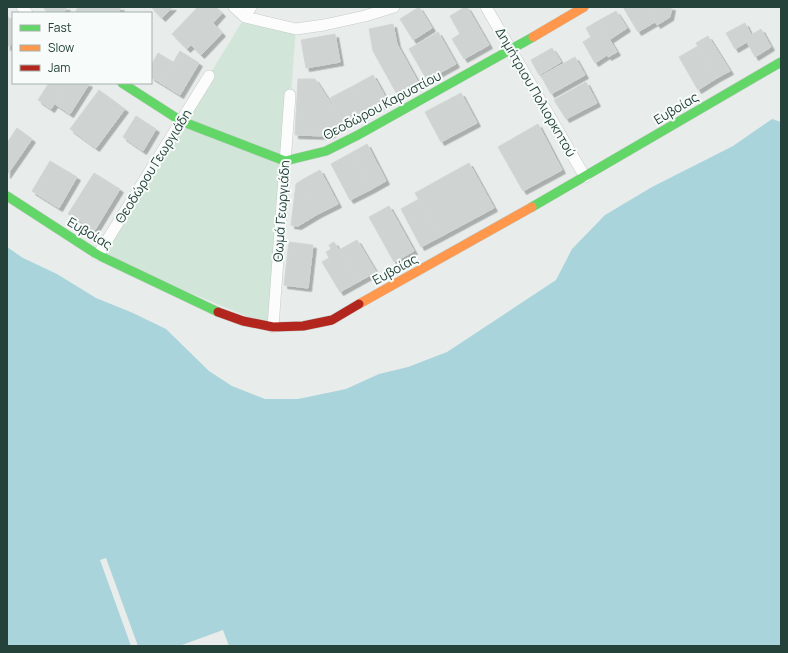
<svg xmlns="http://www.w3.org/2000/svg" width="788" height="653" font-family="Manrope,sans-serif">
<defs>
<filter id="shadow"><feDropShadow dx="3.5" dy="3.5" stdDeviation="0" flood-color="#0004"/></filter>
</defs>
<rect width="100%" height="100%" fill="#e8edeb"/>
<!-- green -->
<path fill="#d1e6d8" d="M 245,17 L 296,29 L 273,327 L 98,255 Z"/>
<!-- water -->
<path fill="#a9d4db" d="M 772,119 L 781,122 L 781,646 L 229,646 L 223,630 L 179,646 L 7,646 L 7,247 L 23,258 L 57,274 L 96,298 L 133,313 L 166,329 L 209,371 L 232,386 L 265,399 L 298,399 L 346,389 L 379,374 L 408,367 L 447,352 L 556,280 L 572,249 L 605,215 L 652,187 L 733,146 Z"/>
<!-- pier -->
<path fill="#e8edeb" d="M 106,558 L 138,646 L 131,646 L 100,560 Z"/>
<!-- building -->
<path fill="#cfd4d2" stroke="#d1d6d4" filter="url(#shadow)" d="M 43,7 L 67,7 L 63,13 L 48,13 Z
M 78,7 L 96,7 L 93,13 L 75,13 Z
M 96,7 L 121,7 L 118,13 L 93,13 Z
M 151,7 L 173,7 L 162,18 Z
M 198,7 L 216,7 L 222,13 L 213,23 L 222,33 L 201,55 L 191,45 L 187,49 L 172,34 Z
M 419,7 L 432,28 L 413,40 L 400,19 Z
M 465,7 L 467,7 L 489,45 L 464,59 L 452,39 L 460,34 L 450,16 Z
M 623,7 L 647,7 L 655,22 L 638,32 Z
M 647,7 L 672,7 L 670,17 L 657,25 Z
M 616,11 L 627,28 L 609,40 L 598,21 Z
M 7,15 L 13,24 L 13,43 L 7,47 Z
M 598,21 L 617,52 L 608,57 L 607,55 L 595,63 L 583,42 L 591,37 L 586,28 Z
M 745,23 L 751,35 L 761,29 L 771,47 L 755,57 L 747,42 L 735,49 L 726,33 Z
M 393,24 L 397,44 L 419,84 L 398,96 L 373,51 L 369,29 Z
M 438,32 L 456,64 L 427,80 L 409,49 Z
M 335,34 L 340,62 L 306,68 L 301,40 Z
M 708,36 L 730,71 L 717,78 L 696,43 Z
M 698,46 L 717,78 L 698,90 L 679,57 Z
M 552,48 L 561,62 L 539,75 L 531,60 Z
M 180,51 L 199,63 L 180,95 L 161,83 Z
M 158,53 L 173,62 L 161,83 L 151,77 L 151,66 Z
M 575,57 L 585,75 L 551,94 L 541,76 Z
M 373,75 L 388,102 L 367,113 L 353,86 Z
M 298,79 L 315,79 L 345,125 L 328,136 L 295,135 Z
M 586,82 L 597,103 L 566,119 L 554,100 Z
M 49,83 L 69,83 L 51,109 L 38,100 Z
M 69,83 L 88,83 L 89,84 L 70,114 L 55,104 Z
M 353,86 L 367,113 L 345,125 L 330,98 Z
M 99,90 L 125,109 L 96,148 L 70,129 Z
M 461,93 L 477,123 L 441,142 L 425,112 Z
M 136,116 L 156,129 L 143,151 L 123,137 Z
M 538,124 L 562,170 L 523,191 L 498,147 Z
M 17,128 L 32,139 L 7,175 L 7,143 Z
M 367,144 L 386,181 L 370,190 L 351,153 Z
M 351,153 L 370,190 L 350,200 L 331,164 Z
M 50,161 L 77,177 L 59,208 L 32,191 Z
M 469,163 L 494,208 L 440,237 L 415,193 Z
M 320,170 L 338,204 L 318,214 L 300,181 Z
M 94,173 L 120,189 L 95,230 L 68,214 Z
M 300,181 L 318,214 L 298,226 L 291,225 L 296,184 Z
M 419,199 L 440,237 L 421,247 L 401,209 Z
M 389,206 L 414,251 L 394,262 L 369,217 Z
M 357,240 L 376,272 L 358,282 L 339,250 Z
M 289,242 L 313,245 L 308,288 L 284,285 Z
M 334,242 L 358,282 L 340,292 L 322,262 L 329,258 L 326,252 L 331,249 L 329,245 Z"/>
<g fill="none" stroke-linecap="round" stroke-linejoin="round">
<!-- street casing -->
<g stroke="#c5cac8" stroke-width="12">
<path id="street" d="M 22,7 L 27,13
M 234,7 L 245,17
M 486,7 L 585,177
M 245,17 L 296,29 L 324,25 L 365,16 L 394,7
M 245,17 L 251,7
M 98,255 L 209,76
M 273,327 L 290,95"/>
</g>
<!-- fast casing -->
<g stroke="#c3cbc8" stroke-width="10">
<path id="fast" d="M 122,83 L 181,121 L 285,161 L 326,151 L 358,135 L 533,37
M 7,196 L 98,255 L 218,312
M 532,207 L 781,62"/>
</g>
<!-- slow casing -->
<g stroke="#c3cbc8" stroke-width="10">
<path id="slow" d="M 533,37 L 584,7
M 359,304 L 532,207"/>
</g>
<!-- jam casing -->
<g stroke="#c3cbc8" stroke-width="10">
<path id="jam" d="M 218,312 L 243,321 L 273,327 L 303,326 L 332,320 L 359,304"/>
</g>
<!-- street -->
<use href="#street" stroke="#fcfcfc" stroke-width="11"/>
<!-- fast -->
<use href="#fast" stroke="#63d668" stroke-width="9"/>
<!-- slow -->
<use href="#slow" stroke="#ff974d" stroke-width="9"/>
<!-- jam -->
<use href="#jam" stroke="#b3261e" stroke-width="9"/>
</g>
<g text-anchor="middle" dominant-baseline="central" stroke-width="4" stroke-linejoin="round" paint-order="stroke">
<!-- street labels -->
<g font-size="13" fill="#24423a" stroke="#f7fbf9">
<text transform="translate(536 92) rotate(60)">Δημήτριου Πολιορκητού</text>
<text transform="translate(382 105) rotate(-28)">Θεοδώρου Καρυστίου</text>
<text transform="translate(676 108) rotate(-31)">Ευβοίας</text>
<text transform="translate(153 166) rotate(-58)">Θεοδώρου Γεωργιάδη</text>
<text transform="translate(281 211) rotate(-86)">Θωμά Γεωργιάδη</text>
<text transform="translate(90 233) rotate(31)">Ευβοίας</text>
<text transform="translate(395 269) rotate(-29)">Ευβοίας</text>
</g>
</g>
<!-- border -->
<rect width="788" height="653" fill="none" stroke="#24423a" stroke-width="16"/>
<!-- legend -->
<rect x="12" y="12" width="140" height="72" fill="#f7fbf9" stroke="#a3b1ad"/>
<rect x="20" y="25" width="20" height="6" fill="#63d668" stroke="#a3b1ad"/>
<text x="48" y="32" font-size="12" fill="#24423a">Fast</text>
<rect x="20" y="45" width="20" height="6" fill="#ff974d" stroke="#a3b1ad"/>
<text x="48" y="52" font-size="12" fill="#24423a">Slow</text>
<rect x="20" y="65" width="20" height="6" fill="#b3261e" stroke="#a3b1ad"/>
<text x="48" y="72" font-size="12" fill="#24423a">Jam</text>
</svg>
